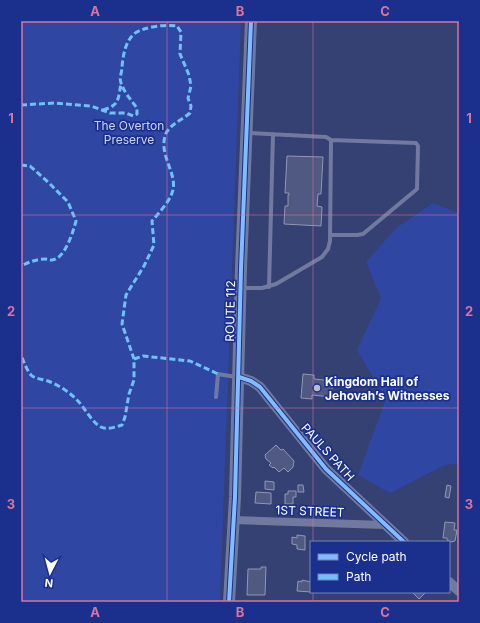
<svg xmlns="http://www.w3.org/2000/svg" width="480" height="623" font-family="Inter,sans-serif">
<rect width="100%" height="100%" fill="#354073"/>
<!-- green -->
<path fill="#2f46a3" d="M 21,21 L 241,21 L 220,602 L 21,602 Z
M 433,203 L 459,213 L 459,463 L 445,465 L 390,493 L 358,475 L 386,399 L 357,350 L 381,298 L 366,262 L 396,228 Z"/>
<!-- building -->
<path fill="#4f5981" stroke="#9197b5" d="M 287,156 L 323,157 L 321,194 L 318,194 L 317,206 L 322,207 L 321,226 L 284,224 L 285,206 L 288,206 L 288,195 L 289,195 L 289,193 L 285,193 Z
M 303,374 L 314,375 L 314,379 L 333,381 L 331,397 L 312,395 L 312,399 L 301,398 Z
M 276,445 L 281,450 L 283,449 L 294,461 L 293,467 L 288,472 L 284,468 L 279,472 L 274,467 L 273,468 L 269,465 L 271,463 L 266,459 L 265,455 Z
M 265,481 L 274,482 L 274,490 L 265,489 Z
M 298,485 L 303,485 L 304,492 L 298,492 Z
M 447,485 L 451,486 L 449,498 L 445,497 Z
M 288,491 L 296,491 L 296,497 L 293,497 L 293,504 L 285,504 L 285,494 L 288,494 Z
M 256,492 L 271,493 L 271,504 L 255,503 Z
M 445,522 L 455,523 L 454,530 L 457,530 L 455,541 L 451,542 L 447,540 L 447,538 L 443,538 Z
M 297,535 L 305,536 L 305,550 L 297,549 L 297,545 L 292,544 L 292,537 L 297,538 Z
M 261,567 L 266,567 L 265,595 L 247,595 L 248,569 L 261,569 Z
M 302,580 L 311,582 L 311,592 L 297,591 L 298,581 L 302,582 Z
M 412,592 L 426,592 L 419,599 Z"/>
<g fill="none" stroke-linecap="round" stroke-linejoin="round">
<!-- service -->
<path stroke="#717a9e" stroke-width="4" d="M 330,235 L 357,235 L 363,234 L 417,189 L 418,146 L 416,143 L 331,140
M 269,287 L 273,134
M 242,288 L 262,288 L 276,284 L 322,257 L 328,249 L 330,241 L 331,140 L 326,137 L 249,133
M 216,397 L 218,374 L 236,377"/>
<!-- minor -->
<path stroke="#717a9e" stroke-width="8" d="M 234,520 L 385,525"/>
<!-- tertiary -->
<path stroke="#717a9e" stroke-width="10" d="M 239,377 L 251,381 L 260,387 L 326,469 L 404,542
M 449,582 L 459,591"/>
<!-- primary -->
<path stroke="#70799e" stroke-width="12" d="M 229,602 L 235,497 L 241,268 L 251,21"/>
<!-- quiet -->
<path stroke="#70c2fc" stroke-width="3" stroke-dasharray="6 3" stroke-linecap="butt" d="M 21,105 L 55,103 L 91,106 L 110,113 L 126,113 L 133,116 L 137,114 L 137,108 C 131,100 124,92 121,83 C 119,78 122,72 122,67 C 123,56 125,44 132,36 C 139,27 166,24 177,26 L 181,32 L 180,54 L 189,75 L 191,86 L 188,98 L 191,106 L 190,113 C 182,120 168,125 165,136 C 159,157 179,175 172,193 C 169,202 158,214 152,221 L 154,245 L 144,266 L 126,295 L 122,324 L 134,359 L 134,380 L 129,394 L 125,417 L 122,425 C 116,427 107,430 101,427 C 92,423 84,406 76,399 C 68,391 58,385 48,381 C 42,379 35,379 31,375 C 26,369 24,362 21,355
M 103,110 C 120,105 118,99 121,83
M 21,165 L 30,166 L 49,183 L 68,202 L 76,221 C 73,232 65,259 52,260 C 50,260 48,259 45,259 C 37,259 29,262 21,266
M 134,359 L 143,356 L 190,361 L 218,374"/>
<!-- cycleway casing -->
<g stroke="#1b308d" stroke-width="6">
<path id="cycleway" d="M 239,377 L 251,381 L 260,387 L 326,469 L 404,542
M 229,602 L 235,497 L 241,268 L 251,21"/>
</g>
<!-- cycleway -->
<use href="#cycleway" stroke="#80bcff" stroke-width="4"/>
</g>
<!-- grid -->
<path fill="none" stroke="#da749d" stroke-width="1" stroke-opacity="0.55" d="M 167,21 L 167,602M 313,21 L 313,542M 21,215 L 459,215M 21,408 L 459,408M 313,592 L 313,602"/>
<!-- markers -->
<circle fill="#b8bcce" stroke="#1b308d" stroke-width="1.5" cx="317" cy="388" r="4"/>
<g text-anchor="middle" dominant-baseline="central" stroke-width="3.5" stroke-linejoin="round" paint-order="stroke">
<!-- park labels -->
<g font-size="12" fill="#cdd6fa" stroke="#1b308d">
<text x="129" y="125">The Overton<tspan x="129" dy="14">Preserve</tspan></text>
</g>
<!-- street labels -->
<g font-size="12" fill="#fff" stroke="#1b308d">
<text transform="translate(230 311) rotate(-89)">ROUTE 112</text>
<text transform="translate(328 452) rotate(48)">PAULS PATH</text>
<text transform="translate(310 511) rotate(2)">1ST STREET</text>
</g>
<!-- poi labels -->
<g font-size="12" font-weight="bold" fill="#fff" stroke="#1b308d" text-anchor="start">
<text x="325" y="381">Kingdom Hall of<tspan x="325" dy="14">Jehovah’s Witnesses</tspan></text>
</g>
</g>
<!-- border -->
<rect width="480" height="623" fill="none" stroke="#1b308d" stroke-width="44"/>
<!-- legend -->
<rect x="310" y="541" width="140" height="52" fill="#1b308d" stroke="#7683bb"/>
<rect x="318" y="554" width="20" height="6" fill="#80bcff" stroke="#7683bb"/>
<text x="346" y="561" font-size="12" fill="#ffffff">Cycle path</text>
<rect x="318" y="574" width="20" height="6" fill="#70c2fc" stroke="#7683bb"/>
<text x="346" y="581" font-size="12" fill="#ffffff">Path</text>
<!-- north arrow -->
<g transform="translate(50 573) rotate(186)" stroke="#1b308d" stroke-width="3" paint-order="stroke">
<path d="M0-3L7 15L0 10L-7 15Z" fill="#ffffff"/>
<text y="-6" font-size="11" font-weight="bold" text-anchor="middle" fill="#ffffff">N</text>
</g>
<rect x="22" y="22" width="436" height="579" fill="none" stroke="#da749d" stroke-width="1.5"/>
<g font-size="13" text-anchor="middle" font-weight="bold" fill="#da749d">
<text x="95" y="16">A</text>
<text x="240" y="16">B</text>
<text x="385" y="16">C</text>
<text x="11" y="123">1</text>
<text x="469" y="123">1</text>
<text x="11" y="316">2</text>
<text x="469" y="316">2</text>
<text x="11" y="509">3</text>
<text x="469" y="509">3</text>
<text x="95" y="617">A</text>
<text x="240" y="617">B</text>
<text x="385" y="617">C</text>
</g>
</svg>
